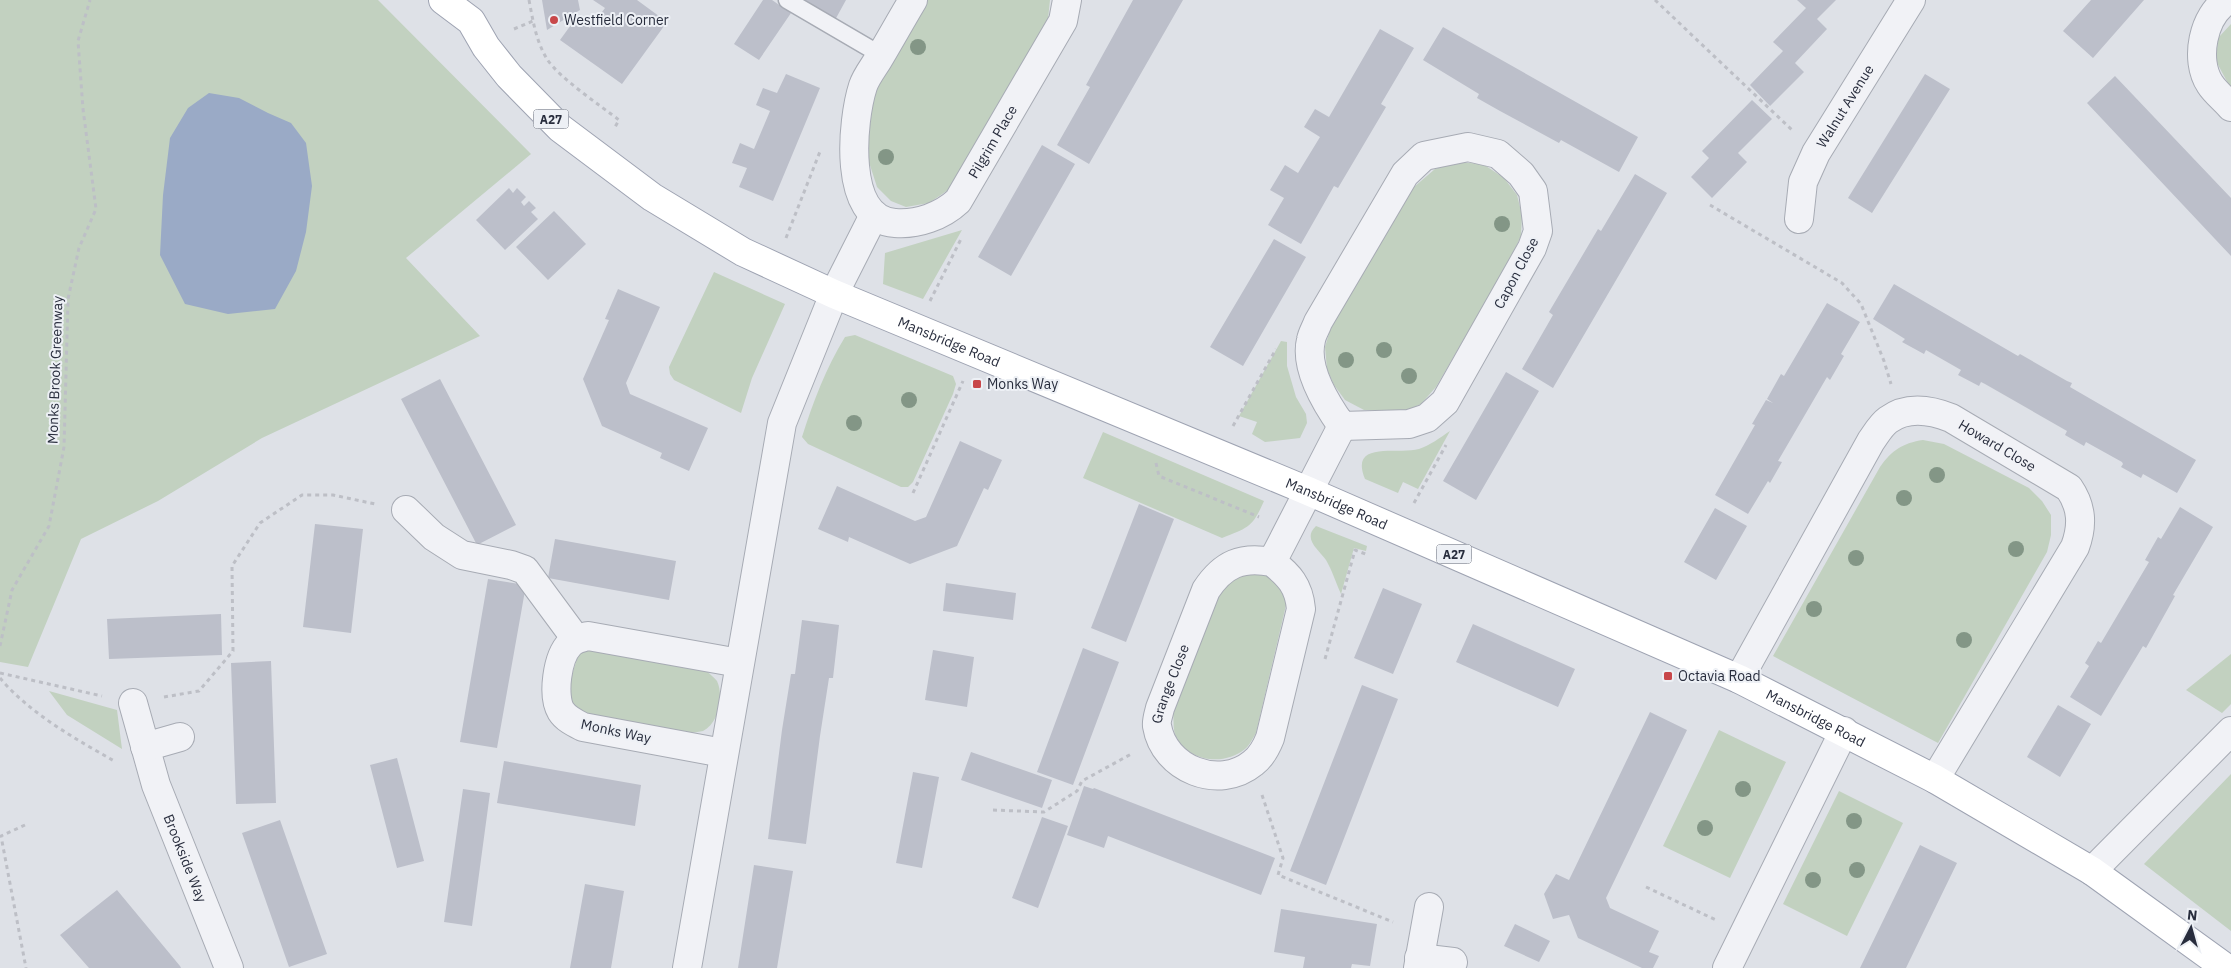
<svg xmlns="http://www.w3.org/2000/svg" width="2231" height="968" font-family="'IBM Plex Sans',sans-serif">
<rect width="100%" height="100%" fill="#dee1e7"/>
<!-- green -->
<path fill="#c2d1c0" d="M 0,0 L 378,0 L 531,154 L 406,258 L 480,336 L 262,438 L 158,501 L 81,539 L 28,667 L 0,662 Z
M 927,0 L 1050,0 L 1048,19 L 948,190 L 929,203 L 906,207 L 891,201 L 877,187 L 868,159 L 869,132 L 874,96 L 887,68 Z
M 2231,24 L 2231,89 L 2216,61 L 2218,38 Z
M 1456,162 L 1483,164 L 1504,178 L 1517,195 L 1522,215 L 1521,236 L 1508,263 L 1436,387 L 1421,404 L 1405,411 L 1364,410 L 1345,400 L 1334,385 L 1327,369 L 1325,347 L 1331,327 L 1414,187 L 1435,169 Z
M 962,230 L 923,299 L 883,284 L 885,253 Z
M 714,272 L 785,304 L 752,378 L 741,413 L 674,380 L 670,374 L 669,367 Z
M 855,335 L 953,376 L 956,384 L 953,394 L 913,482 L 908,487 L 901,487 L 808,444 L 802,437 C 813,402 826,368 845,337 Z
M 1281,341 L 1287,342 L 1287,366 L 1296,397 L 1306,414 L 1307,423 L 1300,438 L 1265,442 L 1252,434 L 1257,422 L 1239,416 Z
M 1450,431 L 1418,489 L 1403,482 L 1398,493 L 1365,479 C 1349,440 1397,455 1419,449 C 1429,446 1441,437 1450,431 Z
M 1103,432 L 1264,501 C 1252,528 1249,527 1222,538 L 1083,478 Z
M 1923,440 L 1944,444 L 2029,488 L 2042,501 L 2051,515 L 2051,535 L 2047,552 L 1938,743 L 1773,656 L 1880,467 C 1892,450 1903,443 1923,440 Z
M 1316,526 L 1367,546 L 1366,551 L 1354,548 L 1341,594 C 1336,583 1332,570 1326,560 C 1319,550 1302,539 1316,526 Z
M 1250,573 C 1273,576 1279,578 1287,601 L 1256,733 C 1253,738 1249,746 1245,749 C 1223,767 1186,761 1175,734 C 1173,728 1174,720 1173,714 L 1220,593 L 1232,580 Z
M 595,649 L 706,670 C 709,674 714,677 717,681 C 724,696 719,723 703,731 C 700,732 695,732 691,733 L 580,713 C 575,709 570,704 570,697 C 569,684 575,659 582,650 Z
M 2231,654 L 2231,704 L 2222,713 L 2186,690 Z
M 49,691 L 117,710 L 122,749 L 67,715 Z
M 1719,730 L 1786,762 L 1730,878 L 1663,846 Z
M 2231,774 L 2231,931 L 2144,864 Z
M 1839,791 L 1903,823 L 1847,936 L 1783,904 Z"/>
<!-- water -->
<path fill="#9aaac6" d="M 209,93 L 239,98 L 268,113 L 291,123 L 306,143 L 312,186 L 306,232 L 296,271 L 275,309 L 228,314 L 185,304 L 160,255 L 163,195 L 170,138 L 188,108 Z"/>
<!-- building -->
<path fill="#bcbfca" d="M 542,0 L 578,0 L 580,10 L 547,30 Z
M 593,0 L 637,0 L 667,22 L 622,84 L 560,40 L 576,18 L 590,28 L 605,8 Z
M 763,0 L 772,0 L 791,13 L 759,60 L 734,44 Z
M 799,0 L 846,0 L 835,20 Z
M 1133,0 L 1183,0 L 1089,164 L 1057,145 L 1090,87 L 1086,85 Z
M 1797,0 L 1836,0 L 1817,19 L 1827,29 L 1795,63 L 1804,72 L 1770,106 L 1750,85 L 1783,51 L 1773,42 L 1806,8 Z
M 2091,0 L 2144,0 L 2093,58 L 2063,31 Z
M 1443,27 L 1638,137 L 1619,172 L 1561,140 L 1559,143 L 1500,111 L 1477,98 L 1479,94 L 1423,60 Z
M 1380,29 L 1414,48 L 1381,104 L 1386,107 L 1338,188 L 1334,186 L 1301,244 L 1268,225 L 1284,198 L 1270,190 L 1285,165 L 1298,173 L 1320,137 L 1304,127 L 1315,109 L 1329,117 Z
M 786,74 L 820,88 L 773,201 L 739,187 L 747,168 L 732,163 L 740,143 L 754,149 L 770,111 L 756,105 L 763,88 L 777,93 Z
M 1925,74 L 1950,89 L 1872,213 L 1848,198 Z
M 2115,76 L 2231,198 L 2231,256 L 2087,103 Z
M 1752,100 L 1772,119 L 1738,153 L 1747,162 L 1712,198 L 1691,177 L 1709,158 L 1702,151 Z
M 1042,145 L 1075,164 L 1011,276 L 978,257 Z
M 1635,174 L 1667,193 L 1553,388 L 1522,369 L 1553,315 L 1549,312 L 1598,229 L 1601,231 Z
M 509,188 L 513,193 L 517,188 L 526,197 L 521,202 L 524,206 L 529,201 L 536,208 L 531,212 L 538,219 L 505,250 L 476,220 Z
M 554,211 L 586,244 L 548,280 L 516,247 Z
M 1274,239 L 1306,257 L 1243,366 L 1210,347 Z
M 1894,284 L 2018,356 L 2020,354 L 2067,381 L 2072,383 L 2070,387 L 2196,460 L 2177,493 L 2143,474 L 2141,478 L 2121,467 L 2123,464 L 2122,462 L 2086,442 L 2084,446 L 2065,435 L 2067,431 L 1985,384 L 1981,382 L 1979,386 L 1958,375 L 1961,370 L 1926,350 L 1924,354 L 1902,342 L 1905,339 L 1873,319 Z
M 618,289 L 660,307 L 626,383 L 630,394 L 708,428 L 689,471 L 660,458 L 662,453 L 602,426 L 583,379 L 609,320 L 605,319 Z
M 1827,303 L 1860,322 L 1844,349 L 1841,354 L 1844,356 L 1830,380 L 1827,377 L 1778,461 L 1782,462 L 1770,483 L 1768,481 L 1748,514 L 1715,495 L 1755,425 L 1752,424 L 1766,400 L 1773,403 L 1767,399 L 1781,374 L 1784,376 Z
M 1506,372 L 1539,391 L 1476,500 L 1443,481 Z
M 440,379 L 516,525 L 477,545 L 401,399 Z
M 960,441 L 1002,460 L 988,490 L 984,488 L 957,546 L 910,564 L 849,537 L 848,542 L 818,529 L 837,486 L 915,521 L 926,517 Z
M 1139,504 L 1174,519 L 1126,642 L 1091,628 Z
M 2180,507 L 2213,527 L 2173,595 L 2175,596 L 2146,648 L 2143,646 L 2101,716 L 2070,697 L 2089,666 L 2085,663 L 2098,641 L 2101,643 L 2149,562 L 2145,560 L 2158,537 L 2161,539 Z
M 1715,508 L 1747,526 L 1716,580 L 1684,562 Z
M 315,524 L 363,529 L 351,633 L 303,627 Z
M 555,539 L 676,561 L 669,600 L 548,578 Z
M 488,579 L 526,585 L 497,748 L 460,742 Z
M 946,583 L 1016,593 L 1013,620 L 943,611 Z
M 1383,588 L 1422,604 L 1393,674 L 1354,658 Z
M 221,614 L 222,655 L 109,659 L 107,619 Z
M 802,620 L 839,625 L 833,678 L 829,678 L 820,736 L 806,844 L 768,839 L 782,730 L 791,674 L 795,674 Z
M 1473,624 L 1575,669 L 1558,707 L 1456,662 Z
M 1083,648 L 1119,662 L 1073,785 L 1037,772 Z
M 933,650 L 974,657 L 967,707 L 925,700 Z
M 271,661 L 276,803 L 236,804 L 231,663 Z
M 1362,685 L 1398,699 L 1326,885 L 1290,871 Z
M 2058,705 L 2091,724 L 2060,777 L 2027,757 Z
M 1650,712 L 1687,730 L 1606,898 L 1610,908 L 1659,931 L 1649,952 L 1659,956 L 1653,968 L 1642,968 L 1578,938 L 1569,915 L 1553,919 L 1544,894 L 1556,874 L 1569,880 Z
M 971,752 L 1052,780 L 1042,808 L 961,780 Z
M 397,758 L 424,861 L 397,868 L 370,765 Z
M 504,761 L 641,785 L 635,826 L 497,803 Z
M 913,772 L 939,777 L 922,868 L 896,863 Z
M 1084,786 L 1093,789 L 1094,788 L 1275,858 L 1261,895 L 1108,836 L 1104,848 L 1067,835 Z
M 463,789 L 490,793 L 472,926 L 444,922 Z
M 1042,817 L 1068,826 L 1038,908 L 1012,898 Z
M 280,820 L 327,954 L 289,967 L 242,833 Z
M 1920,845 L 1957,863 L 1906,968 L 1860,968 Z
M 754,865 L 793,871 L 777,968 L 738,968 Z
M 585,884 L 624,891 L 611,968 L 570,968 Z
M 117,890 L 180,966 L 181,968 L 89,968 L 60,935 Z
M 1281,909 L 1377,924 L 1370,966 L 1352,964 L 1351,968 L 1303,968 L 1305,957 L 1274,952 Z
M 1515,924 L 1550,941 L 1539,962 L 1504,946 Z"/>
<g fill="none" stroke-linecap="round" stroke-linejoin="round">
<!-- lane casing -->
<g stroke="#a7abb4" stroke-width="19">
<path id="lane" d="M 787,0 L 881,55"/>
</g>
<!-- street casing -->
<g stroke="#a7abb4" stroke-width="30">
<g id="street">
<path id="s1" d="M 913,0 C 901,20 890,40 878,60 C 873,68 866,77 863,86 C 852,120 842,220 895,223 C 917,225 942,216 958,201 L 1063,21 L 1067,0"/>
<path d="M 2228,0 C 2203,15 2194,60 2210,84 C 2215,92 2224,99 2231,107"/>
<path d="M 1468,147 L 1498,154 L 1521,174 L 1533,191 L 1538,231 L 1532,248 L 1445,402 L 1427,418 L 1409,424 L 1342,426 C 1327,405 1304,368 1311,340 C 1312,334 1316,328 1318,322 L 1405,174 L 1424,156 Z"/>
<path id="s2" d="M 1799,219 L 1803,182 L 1816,153 L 1911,0"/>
<path d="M 406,510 L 434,537 L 462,555 L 511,565 L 525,570 L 576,639"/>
<path id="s3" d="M 1272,562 C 1289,575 1299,586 1301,609 L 1270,738 C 1266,748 1261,757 1253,763 C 1219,791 1164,769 1157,726 C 1156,721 1159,713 1160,708 L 1206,590 C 1223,564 1242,556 1272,562 L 1342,426"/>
<path id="s4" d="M 1739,679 L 1871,441 C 1876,434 1881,425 1888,420 C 1907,406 1931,410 1951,418 L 2069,488 C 2082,507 2083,525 2075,547 L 1935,779"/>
<path id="s5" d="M 133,703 L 156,785 L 229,968"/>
<path d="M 145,747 L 180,737"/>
<path d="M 723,753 L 583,727 C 575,723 566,719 561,711 C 552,696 557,657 570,644 C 575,639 581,638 588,636 L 739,663"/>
<path d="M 2092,871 L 2231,731"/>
<path d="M 1419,958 L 1453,962"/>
<path d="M 687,968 L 782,423 L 834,294 L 874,215"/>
<path d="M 1418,968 L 1429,907"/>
<path d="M 1727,968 L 1844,731"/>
</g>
</g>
<!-- primary casing -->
<g stroke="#9ea3b2" stroke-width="30">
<g id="primary">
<path id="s6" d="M 443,0 L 471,21 L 486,47 L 509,76 L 560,128 L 652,197 L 743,252 L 834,294 L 1308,491 L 1739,679 L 1935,779 L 2092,871 L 2226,968"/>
</g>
</g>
<!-- path -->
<path stroke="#bdbfc6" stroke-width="3" stroke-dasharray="4 4" stroke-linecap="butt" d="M 529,0 C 533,21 536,41 547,59 C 558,77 601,106 619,120 L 614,129
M 1655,0 L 1792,130
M 514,29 L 533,21
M 1710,205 L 1842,283 L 1861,304 L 1884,361 L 1891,384
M 786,238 L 821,149
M 930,301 L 961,239
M 1233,426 L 1276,349
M 1156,463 L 1159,476 L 1259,517
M 913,493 L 963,381
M 1414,503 L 1446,445
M 0,646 L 12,590 L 49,526 L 64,447 L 68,299 L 79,248 L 96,209 L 83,109 L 78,41 L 90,0
M 1325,659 L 1355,550 L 1368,555
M 0,673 L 102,696
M 0,678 C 29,713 77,740 116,762
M 164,697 L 199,691 L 233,651 L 232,566 L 260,523 L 302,495 L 333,495 L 375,504
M 1262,795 L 1283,858 L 1278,875 L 1393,922
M 993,810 L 1044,812 L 1077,791 L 1082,781 L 1133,753
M 25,825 L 1,836 L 26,968
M 1646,887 L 1716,920"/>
<!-- lane -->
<use href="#lane" stroke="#f1f2f6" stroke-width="16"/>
<!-- street -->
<use href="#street" stroke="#f1f2f6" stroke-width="28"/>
<!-- primary -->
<use href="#primary" stroke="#fff" stroke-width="28"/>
</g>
<!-- trees -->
<g fill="#839686">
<circle cx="918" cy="47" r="8"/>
<circle cx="886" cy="157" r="8"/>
<circle cx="1502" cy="224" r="8"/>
<circle cx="1384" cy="350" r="8"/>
<circle cx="1346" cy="360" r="8"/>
<circle cx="1409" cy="376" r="8"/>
<circle cx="909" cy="400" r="8"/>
<circle cx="854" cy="423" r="8"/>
<circle cx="1937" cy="475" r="8"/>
<circle cx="1904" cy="498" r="8"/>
<circle cx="2016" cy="549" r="8"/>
<circle cx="1856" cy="558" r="8"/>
<circle cx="1814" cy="609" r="8"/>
<circle cx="1964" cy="640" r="8"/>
<circle cx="1743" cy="789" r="8"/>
<circle cx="1854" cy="821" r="8"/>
<circle cx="1705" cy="828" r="8"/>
<circle cx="1857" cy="870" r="8"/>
<circle cx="1813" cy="880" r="8"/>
</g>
<!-- markers -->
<g fill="#c8474a" stroke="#edf0f5" stroke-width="2">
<circle cx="554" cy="20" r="5"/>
<rect x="972" y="379" width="10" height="10" rx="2.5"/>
<rect x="1663" y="671" width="10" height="10" rx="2.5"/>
</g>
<g text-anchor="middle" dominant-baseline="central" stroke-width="4" stroke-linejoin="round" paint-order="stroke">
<!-- shield labels -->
<g fill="#edf0f5" stroke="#636874" stroke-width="1">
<rect x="533.5" y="109.5" width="35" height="19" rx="4"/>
<rect x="1436.5" y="544.5" width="35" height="19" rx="4"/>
</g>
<g font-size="12" font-weight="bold" fill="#282d3d">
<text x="551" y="119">A27</text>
<text x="1454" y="554">A27</text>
</g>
<!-- poi labels -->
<g font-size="14" fill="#282d3d" stroke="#edf0f5" text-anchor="start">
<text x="564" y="20">Westfield Corner</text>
<text x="987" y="384">Monks Way</text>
<text x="1678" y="676">Octavia Road</text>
</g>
<!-- street labels -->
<g font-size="14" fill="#282d3d" stroke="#edf0f5">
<text stroke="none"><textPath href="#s2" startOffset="124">Walnut Avenue</textPath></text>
<text stroke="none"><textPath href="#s1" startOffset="394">Pilgrim Place</textPath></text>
<text transform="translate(1516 273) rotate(-62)">Capon Close</text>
<text stroke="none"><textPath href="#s6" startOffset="621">Mansbridge Road</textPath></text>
<text transform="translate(55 370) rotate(-88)">Monks Brook Greenway</text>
<text stroke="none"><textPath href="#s4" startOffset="419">Howard Close</textPath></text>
<text stroke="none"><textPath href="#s6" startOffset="1041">Mansbridge Road</textPath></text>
<text stroke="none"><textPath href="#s3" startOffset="388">Grange Close</textPath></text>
<text stroke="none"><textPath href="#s6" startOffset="1566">Mansbridge Road</textPath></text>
<text transform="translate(616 731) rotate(12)">Monks Way</text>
<text stroke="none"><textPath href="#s5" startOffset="164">Brookside Way</textPath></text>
</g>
</g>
<!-- north arrow -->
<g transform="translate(2191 928) rotate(6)" stroke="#edf0f5" stroke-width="4" paint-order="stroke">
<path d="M0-4L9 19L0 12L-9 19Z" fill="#282d3d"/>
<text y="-8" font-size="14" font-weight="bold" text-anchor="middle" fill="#282d3d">N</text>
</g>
</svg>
